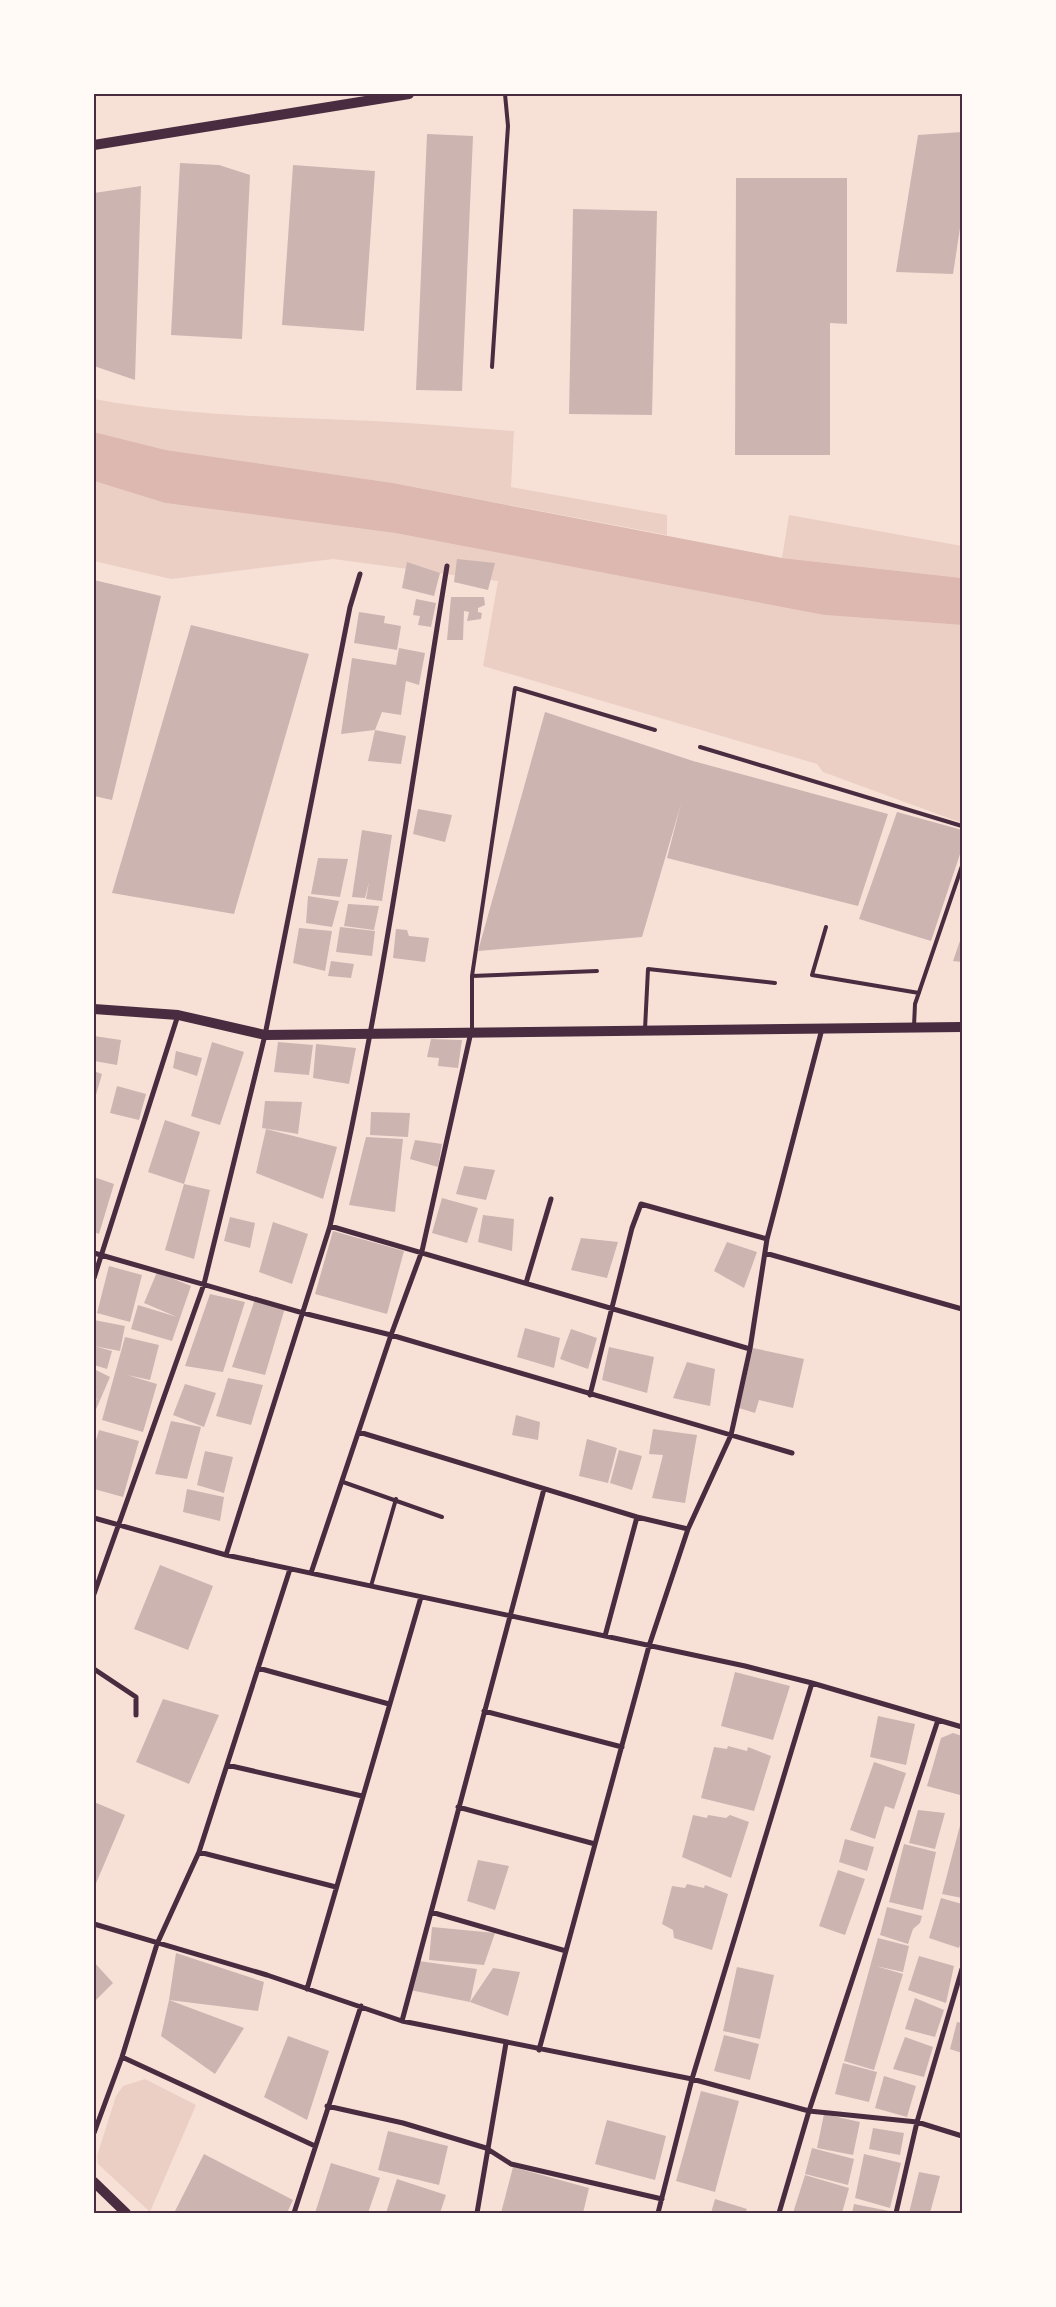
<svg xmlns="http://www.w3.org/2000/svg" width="1056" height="2307" font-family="'Asap Condensed',sans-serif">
<rect width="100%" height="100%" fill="#f7e1d7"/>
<!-- green -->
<path fill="#ebcfc5" d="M 94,399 C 186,416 280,417 374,421 C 421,423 468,428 514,431 L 511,487 L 667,515 L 667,535 L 393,483 L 166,450 L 94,432 Z
M 94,481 L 165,503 L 395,533 L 824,615 L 962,625 L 962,823 L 823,772 L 817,764 L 483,666 L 498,581 L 333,559 L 171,579 L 94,561 Z
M 789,515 L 962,546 L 962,578 L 782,558 Z
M 145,2079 L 196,2105 L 150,2212 L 98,2164 L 97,2156 L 116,2096 L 123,2086 Z"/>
<!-- water -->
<path fill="#dcb8b0" d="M 94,432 L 166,450 L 393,483 L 782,558 L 962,578 L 962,625 L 824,615 L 395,533 L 165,503 L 94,481 Z"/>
<!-- building -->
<path fill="#ccb4b1" d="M 962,132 L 962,215 L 953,274 L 896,272 L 918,135 Z
M 427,134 L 473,136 L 462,391 L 416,390 Z
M 180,163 L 219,165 L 250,175 L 242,339 L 171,335 Z
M 293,165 L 375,171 L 364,331 L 282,325 Z
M 736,178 L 847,178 L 847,324 L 830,323 L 830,455 L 735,455 Z
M 141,186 L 135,380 L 94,366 L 94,193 Z
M 573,209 L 657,211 L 652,415 L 569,414 Z
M 457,559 L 495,563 L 488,590 L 454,582 Z
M 407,562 L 440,573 L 434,596 L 402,588 Z
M 94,580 L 161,596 L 112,800 L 94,796 Z
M 451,597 L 484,597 L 485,605 L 478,608 L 478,612 L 482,613 L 481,619 L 467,621 L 469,612 L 464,611 L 463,640 L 447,640 Z
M 416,599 L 436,603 L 431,627 L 418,625 L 420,616 L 413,615 Z
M 359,612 L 385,616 L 384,623 L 401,626 L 397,650 L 354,643 Z
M 191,625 L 309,654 L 234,914 L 112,893 Z
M 399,648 L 425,653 L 419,685 L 406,681 L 401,715 L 382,712 L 375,730 L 341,734 L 352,658 L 396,665 Z
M 545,712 L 693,761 L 888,814 L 858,906 L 667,858 L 681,804 L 642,937 L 478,951 Z
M 375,730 L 406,736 L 401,764 L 368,761 Z
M 418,809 L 452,815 L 445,842 L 413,834 Z
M 897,812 L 962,830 L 962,848 L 931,941 L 859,919 Z
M 362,830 L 392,835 L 382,901 L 366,899 L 369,882 L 365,898 L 352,897 Z
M 318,858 L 348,859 L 340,897 L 311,894 Z
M 308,896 L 339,901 L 332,927 L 306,923 Z
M 348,904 L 379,906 L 374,930 L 344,926 Z
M 340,927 L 375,931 L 372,956 L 336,952 Z
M 299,928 L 332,931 L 325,971 L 293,963 Z
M 396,929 L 407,930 L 409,936 L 429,938 L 425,962 L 393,958 Z
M 962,935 L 962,962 L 953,961 Z
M 331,961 L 354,964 L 351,978 L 328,976 Z
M 94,1036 L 121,1040 L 117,1065 L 94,1061 Z
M 431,1039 L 462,1040 L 458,1068 L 438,1066 L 439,1058 L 427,1057 Z
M 212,1042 L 244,1052 L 220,1125 L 191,1116 Z
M 278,1042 L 313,1045 L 309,1075 L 274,1072 Z
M 316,1044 L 356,1048 L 349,1084 L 313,1078 Z
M 176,1051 L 202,1058 L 197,1076 L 173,1068 Z
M 94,1071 L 102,1074 L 94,1102 Z
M 117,1086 L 146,1094 L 139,1120 L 110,1113 Z
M 265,1101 L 302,1102 L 298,1134 L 262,1128 Z
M 371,1112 L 410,1113 L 408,1137 L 370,1135 Z
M 165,1120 L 200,1132 L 184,1184 L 148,1172 Z
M 266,1129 L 337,1147 L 323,1199 L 256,1173 Z
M 366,1137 L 403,1139 L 395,1212 L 349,1205 Z
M 415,1140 L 442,1144 L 438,1167 L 410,1159 Z
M 464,1166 L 495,1170 L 486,1200 L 456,1194 Z
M 94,1177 L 114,1184 L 99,1234 L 94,1232 Z
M 184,1184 L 210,1190 L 194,1259 L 165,1250 Z
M 442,1198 L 478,1208 L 467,1243 L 432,1233 Z
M 483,1215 L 514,1219 L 512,1251 L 478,1242 Z
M 230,1217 L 255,1223 L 250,1248 L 224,1241 Z
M 273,1222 L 308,1234 L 292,1284 L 259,1272 Z
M 333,1231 L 404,1251 L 387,1314 L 315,1294 Z
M 581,1238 L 618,1242 L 607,1278 L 571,1270 Z
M 727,1242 L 757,1252 L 744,1288 L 714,1271 Z
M 109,1266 L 142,1275 L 130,1322 L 97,1313 Z
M 157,1272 L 191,1286 L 172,1341 L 131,1329 L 138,1305 L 177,1317 L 144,1303 Z
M 210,1294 L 245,1302 L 223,1372 L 185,1366 Z
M 255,1299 L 285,1308 L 265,1375 L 232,1367 Z
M 94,1320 L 125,1326 L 120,1351 L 94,1346 Z
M 525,1328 L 560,1338 L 554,1368 L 517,1357 Z
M 571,1329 L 597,1338 L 588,1369 L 560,1359 Z
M 125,1337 L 159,1345 L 150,1380 L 127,1375 L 157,1384 L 143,1432 L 102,1420 Z
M 94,1346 L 112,1351 L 107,1369 L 94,1365 Z
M 609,1347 L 654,1357 L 647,1393 L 602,1380 Z
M 753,1348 L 804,1359 L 793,1408 L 759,1400 L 755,1413 L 739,1408 Z
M 687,1362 L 715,1369 L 710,1406 L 673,1398 Z
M 94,1369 L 110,1377 L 94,1414 L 94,1398 L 99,1400 L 94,1397 Z
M 228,1378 L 263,1385 L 251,1425 L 216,1416 Z
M 185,1384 L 216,1393 L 204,1427 L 173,1415 Z
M 516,1415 L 540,1422 L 538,1440 L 512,1435 Z
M 171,1421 L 201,1427 L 187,1479 L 155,1474 Z
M 653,1429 L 697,1435 L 685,1503 L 652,1498 L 663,1455 L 649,1454 Z
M 99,1430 L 139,1441 L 123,1497 L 94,1489 L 94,1447 Z
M 587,1439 L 617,1448 L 608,1483 L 579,1476 Z
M 619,1450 L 642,1456 L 632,1490 L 610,1483 Z
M 205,1451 L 233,1457 L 224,1493 L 197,1485 Z
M 187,1489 L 224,1497 L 220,1521 L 183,1512 Z
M 160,1565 L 213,1586 L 188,1650 L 134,1629 Z
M 735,1672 L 790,1686 L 773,1740 L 721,1726 Z
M 163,1699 L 219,1715 L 189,1784 L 136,1762 Z
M 878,1716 L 915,1724 L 906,1765 L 870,1757 Z
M 953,1733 L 962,1736 L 962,1788 L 960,1795 L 927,1786 L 941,1738 Z
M 728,1746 L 747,1751 L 748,1747 L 771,1756 L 754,1811 L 701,1798 L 714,1747 L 727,1749 Z
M 874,1762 L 906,1773 L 894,1809 L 885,1806 L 875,1839 L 850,1830 Z
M 94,1802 L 125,1815 L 94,1888 Z
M 918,1810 L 945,1813 L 935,1849 L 909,1843 Z
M 693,1815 L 707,1818 L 708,1815 L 726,1818 L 730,1815 L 749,1822 L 731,1878 L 682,1857 Z
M 962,1818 L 962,1898 L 942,1894 Z
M 845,1839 L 874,1847 L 867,1871 L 839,1862 Z
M 904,1844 L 936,1852 L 923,1910 L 889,1902 Z
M 478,1860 L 509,1866 L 495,1910 L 467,1901 Z
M 838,1870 L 865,1879 L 845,1935 L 819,1926 Z
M 687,1884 L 704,1888 L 705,1885 L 728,1894 L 712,1950 L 674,1938 L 673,1930 L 662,1924 L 672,1886 L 685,1888 Z
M 941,1898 L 962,1904 L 962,1939 L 959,1948 L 929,1938 Z
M 887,1907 L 922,1916 L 920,1923 L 913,1929 L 908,1944 L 880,1935 Z
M 432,1927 L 495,1933 L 484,1965 L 429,1960 Z
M 878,1938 L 909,1946 L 903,1972 L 876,1966 L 903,1974 L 874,2070 L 844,2061 Z
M 176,1953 L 264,1982 L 258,2011 L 169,2000 L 244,2028 L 215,2074 L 161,2036 L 169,2000 Z
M 919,1956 L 954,1966 L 946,2003 L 908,1990 Z
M 418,1961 L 477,1969 L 470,2002 L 493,1968 L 520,1972 L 508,2016 L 470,2002 L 410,1990 Z
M 94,1962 L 113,1983 L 94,2002 Z
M 737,1967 L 774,1975 L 760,2039 L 723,2031 Z
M 915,1998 L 944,2010 L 935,2037 L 905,2029 Z
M 957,2022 L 962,2023 L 962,2053 L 950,2049 Z
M 724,2035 L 759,2044 L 750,2080 L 714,2071 Z
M 288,2036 L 329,2051 L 307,2120 L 264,2097 Z
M 905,2037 L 933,2047 L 924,2077 L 893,2069 Z
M 843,2063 L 877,2072 L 869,2102 L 835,2094 Z
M 884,2076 L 916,2086 L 907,2117 L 875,2108 Z
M 701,2091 L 739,2101 L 715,2192 L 676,2181 Z
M 824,2114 L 860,2122 L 853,2155 L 817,2148 Z
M 607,2120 L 666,2136 L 655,2180 L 595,2164 Z
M 873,2128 L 904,2133 L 900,2155 L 869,2149 Z
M 388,2131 L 448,2146 L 439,2185 L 378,2170 Z
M 812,2148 L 854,2159 L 848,2185 L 805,2174 Z
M 204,2154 L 293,2200 L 287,2213 L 174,2213 Z
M 864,2154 L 901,2163 L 890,2208 L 855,2198 Z
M 331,2163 L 380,2178 L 368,2213 L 315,2213 Z
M 513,2167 L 589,2188 L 583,2213 L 501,2213 Z
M 919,2172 L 940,2176 L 930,2213 L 909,2213 Z
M 805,2175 L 849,2188 L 842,2213 L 793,2213 Z
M 397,2179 L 446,2195 L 440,2213 L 386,2213 Z
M 715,2199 L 747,2209 L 745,2213 L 711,2213 Z
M 854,2204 L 889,2211 L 888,2213 L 852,2213 Z"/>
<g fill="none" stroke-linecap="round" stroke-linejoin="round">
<!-- service -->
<path stroke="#4a2c40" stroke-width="4" d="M 492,367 L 508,126 L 505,94
M 700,747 L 962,826
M 826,927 L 812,975 L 919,993
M 472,976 L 597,971
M 914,1026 L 915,1004 L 962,866
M 645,1029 L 648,969 L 775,983
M 472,1031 L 472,976 L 515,688 L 655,730
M 343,1482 L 442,1517
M 371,1586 L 396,1499"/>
<!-- minor -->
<path stroke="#4a2c40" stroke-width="5" d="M 330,1226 L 750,1349
M 94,1253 L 303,1313 L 391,1335 L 792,1453
M 765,1253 L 962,1309
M 94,1278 L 178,1015
M 526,1283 L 551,1199
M 590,1395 L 632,1228 L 641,1204 L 767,1239
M 359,1432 L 637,1517 L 688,1529
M 94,1518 L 226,1555 L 745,1666 L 812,1683 L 962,1727
M 226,1555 L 330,1226 C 381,1008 411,786 447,566
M 311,1573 L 391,1335 L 422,1251 L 471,1032
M 94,1594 L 204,1284 L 265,1035 L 350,607 L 360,574
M 605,1636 L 637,1517
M 258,1668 L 389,1704
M 94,1669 L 136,1697 L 136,1715
M 484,1711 L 622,1747
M 227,1765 L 362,1796
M 458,1807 L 595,1844
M 199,1852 L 336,1887
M 431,1912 L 566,1951
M 94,1924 L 267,1975 L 402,2021 L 692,2079 L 809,2111 L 917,2122 L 962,2136
M 307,1989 L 421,1597
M 402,2021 L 544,1489
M 539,2050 L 649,1646 L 688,1529 L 731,1435 L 750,1349 L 767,1239 L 822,1029
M 122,2057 L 315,2146
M 327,2106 L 403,2123 L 486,2148 L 511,2164 L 662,2199
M 94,2133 L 122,2057 L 157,1944 L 199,1852 L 290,1569
M 294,2213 L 361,2006
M 477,2213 L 506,2043
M 658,2213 L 692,2079 L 812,1683
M 779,2213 L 809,2111 L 938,1720
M 896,2213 L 917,2122 L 962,1969"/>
<!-- secondary -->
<path stroke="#4a2c40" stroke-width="10" d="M 94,145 L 409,94
M 94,1009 L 178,1015 L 265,1035 L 962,1027
M 94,2182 L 126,2213"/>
</g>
<!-- border -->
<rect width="1056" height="2307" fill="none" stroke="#fffaf5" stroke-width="190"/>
<rect x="95" y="95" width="866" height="2117" fill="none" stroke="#4a2c40" stroke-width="2"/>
</svg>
